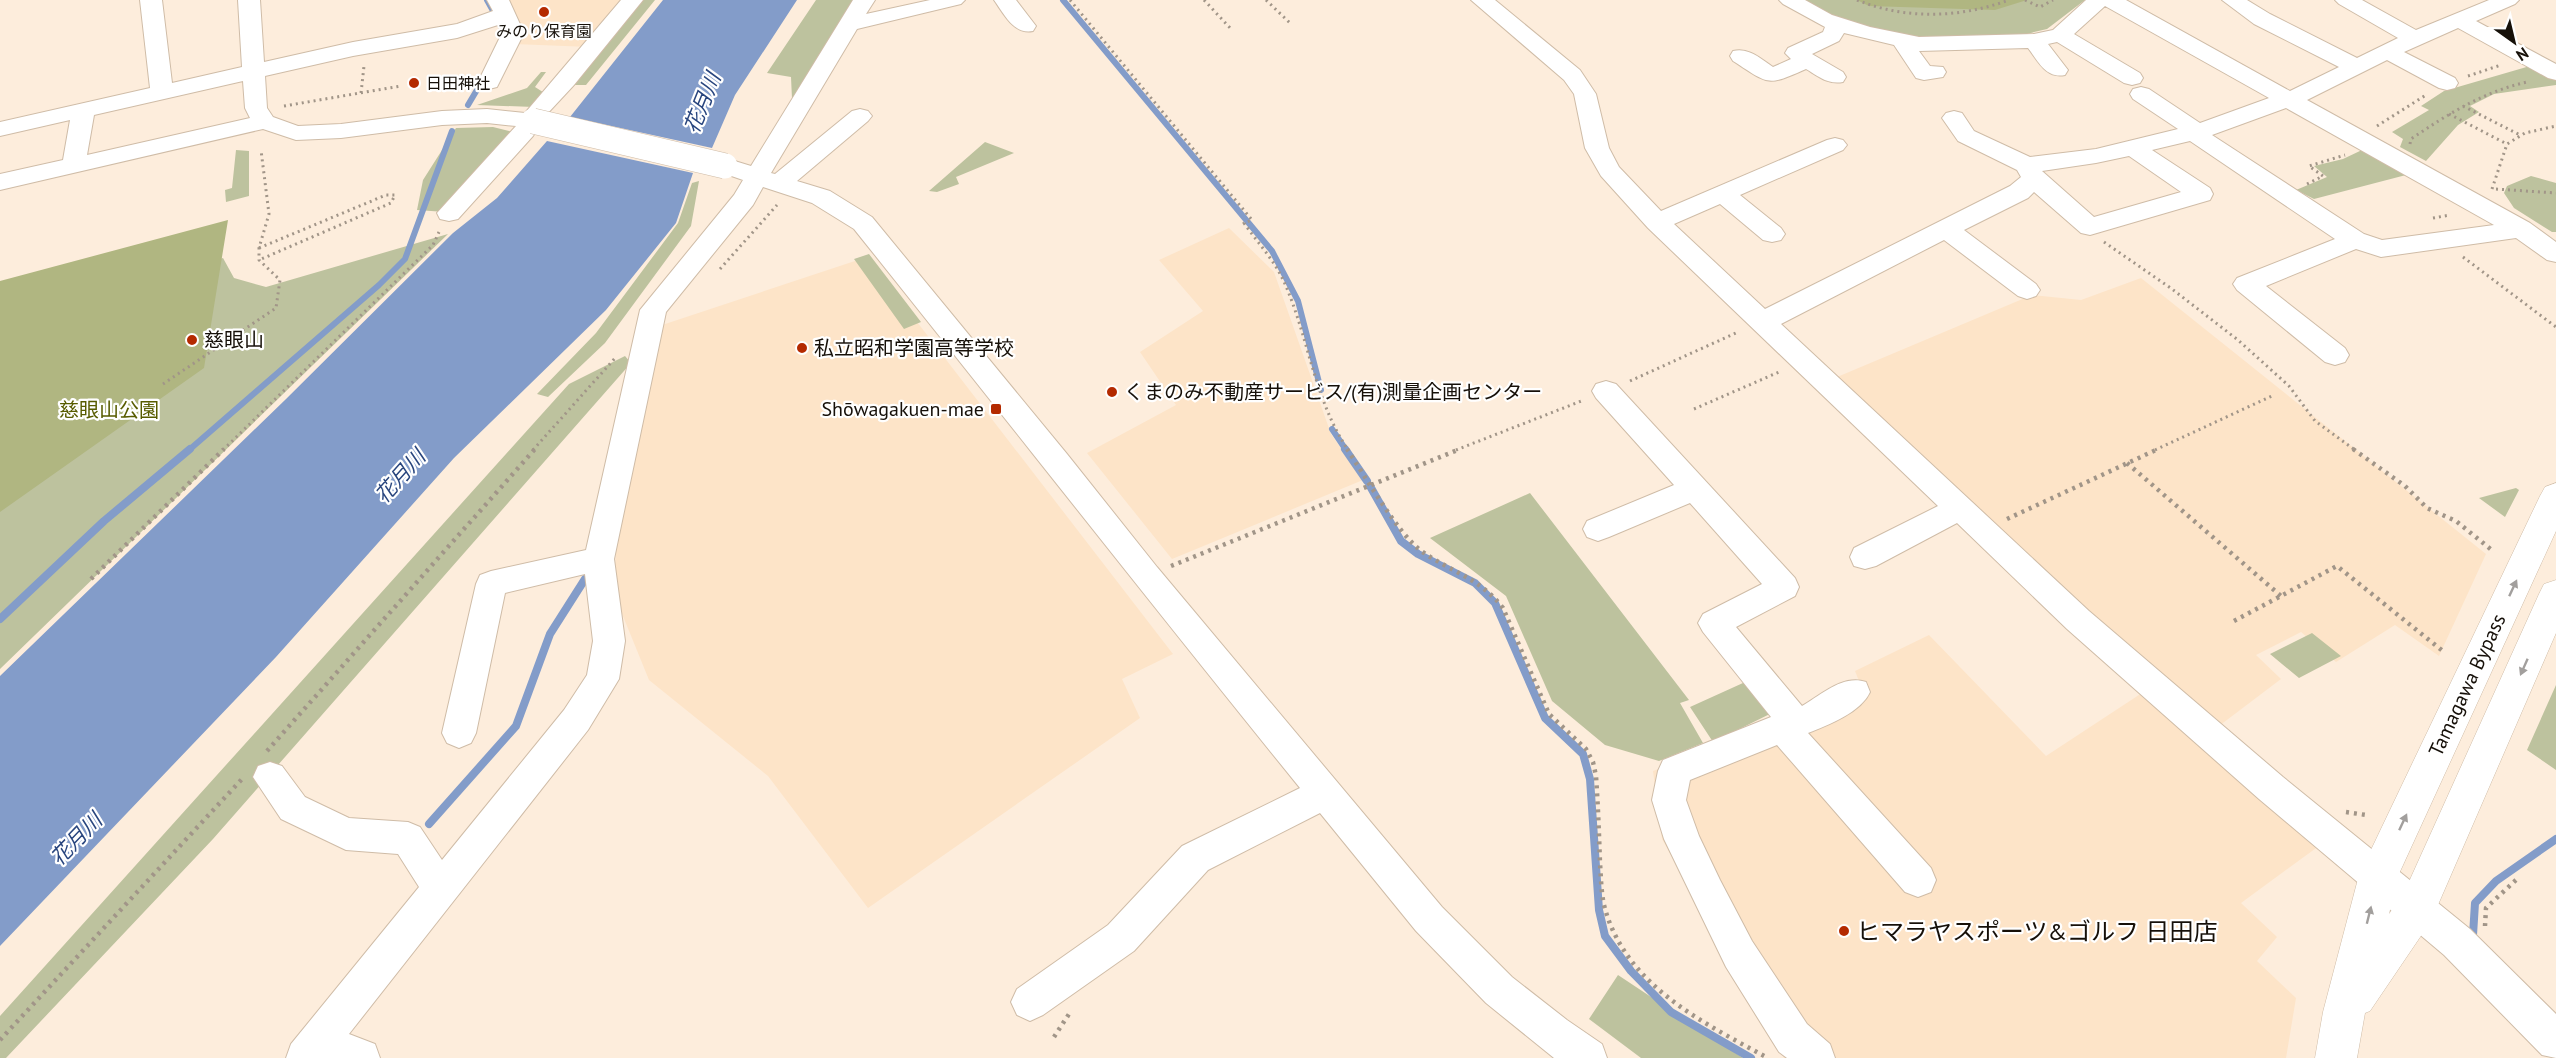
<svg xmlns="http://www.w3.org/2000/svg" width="2556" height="1058" font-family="'PT Sans','Noto Sans JP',sans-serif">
<rect width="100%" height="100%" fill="#fdeddc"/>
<!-- built -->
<path fill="#fde4c8" d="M 503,0 L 624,0 L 590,47 L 514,44 Z
M 1229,228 L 1274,272 L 1331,434 L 1363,480 L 1172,559 L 1087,453 L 1176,405 L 1140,352 L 1203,311 L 1159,260 Z
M 867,257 L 1173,654 L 1122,679 L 1140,718 L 868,908 L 768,776 L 649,680 L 614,594 L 619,480 L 644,331 Z
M 2141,278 L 2486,554 L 2439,656 L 2395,625 L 2336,662 L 2301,632 L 2256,655 L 2281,679 L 2215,729 L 1830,380 L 2032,295 L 2081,300 Z
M 1929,635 L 2046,756 L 2148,689 L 2323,843 L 2241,903 L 2277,937 L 2257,961 L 2296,998 L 2286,1058 L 1784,1058 L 1662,839 L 1653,771 L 1749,735 L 1861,686 L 1855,671 Z"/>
<!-- green -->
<path fill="#bdc29e" d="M 641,0 L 655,0 L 586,85 L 572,85 Z
M 816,0 L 858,0 L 792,99 L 791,77 L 767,73 Z
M 1799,0 L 2085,0 L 2047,29 L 2018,36 L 1928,39 L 1890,34 L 1842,22 Z
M 2530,66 L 2556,80 L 2556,85 L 2494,94 L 2470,106 L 2479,112 L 2458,125 L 2426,161 L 2400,147 L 2403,139 L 2392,132 L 2429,110 L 2421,106 L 2444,91 Z
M 541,72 L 546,72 L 535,87 L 546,94 L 534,107 L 477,105 L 527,88 Z
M 493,127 L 517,133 L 445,212 L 417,210 L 423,180 L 456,128 Z
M 985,142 L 1014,153 L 956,177 L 959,184 L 937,192 L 929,191 Z
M 236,150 L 249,151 L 249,196 L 226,202 L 225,190 L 232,188 Z
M 2362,150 L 2406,175 L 2314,199 L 2296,190 L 2327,177 L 2314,166 L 2343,159 Z
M 2531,176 L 2556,183 L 2556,232 L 2552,232 L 2514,208 L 2504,193 L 2507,186 Z
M 699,181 L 691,226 L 605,343 L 548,397 L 537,394 L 596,333 L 678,223 L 692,183 Z
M 448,234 L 0,669 L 0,330 L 223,258 L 234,278 L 266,287 Z
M 869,254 L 921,322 L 904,329 L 854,259 Z
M 625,356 L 631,363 L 213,839 L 6,1058 L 0,1058 L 0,1016 L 569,384 Z
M 2516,488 L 2519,490 L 2505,517 L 2479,498 Z
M 1530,493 L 1689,700 L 1680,703 L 1703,743 L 1659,761 L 1605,745 L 1552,701 L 1506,596 L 1430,538 Z
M 2312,633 L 2341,656 L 2299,678 L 2270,654 Z
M 1754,678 L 1780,709 L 1713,742 L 1690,707 Z
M 2556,685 L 2556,770 L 2527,750 Z
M 1618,975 L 1743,1058 L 1641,1058 L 1589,1019 Z"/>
<!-- forest -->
<path fill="#b0b681" d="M 1857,0 L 2027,0 L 1995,10 L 1869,6 Z
M 228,220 L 204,368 L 0,512 L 0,281 Z"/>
<!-- water -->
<path fill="#839cc9" d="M 663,0 L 797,0 L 735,95 L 712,148 L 570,117 Z
M 547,141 L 693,173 L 676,223 L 606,310 L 454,458 L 276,657 L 0,946 L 0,676 L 285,400 L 453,233 L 497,198 Z"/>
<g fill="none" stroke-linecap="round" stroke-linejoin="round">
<!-- stream-far1 -->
<path stroke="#839cc9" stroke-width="6" d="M 487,0 L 497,18
M 1063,0 L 1272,251 L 1298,301 L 1321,390
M 468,105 L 484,78
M 1332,429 L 1346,450
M 189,450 L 379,285 L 405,259 L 452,131"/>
<!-- stream -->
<path stroke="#839cc9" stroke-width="8" d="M 1345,449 L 1367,481
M 1370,486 L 1401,541 L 1418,554 L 1475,583 L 1495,603 L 1545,718 L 1583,754 L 1590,779 L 1599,910 L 1605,936 L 1631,971 L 1671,1012 L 1751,1058
M 0,619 L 104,521 L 190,449
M 429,824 L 516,726 L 550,634 L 585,579
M 2473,935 L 2475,903 L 2496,881 L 2556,839"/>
<!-- minor casing -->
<g stroke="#cfbca7" stroke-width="2">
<path id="minor" d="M 140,0 L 162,0 L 172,83 L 242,67 L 238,0 L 260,0 L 264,62 L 353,42 L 457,24 L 493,11 L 487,0 L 509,0 L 524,33 L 497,87 L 489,89 L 481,87 L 478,82 L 502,33 L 498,25 L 457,38 L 353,56 L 265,76 L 267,108 L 273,117 L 298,126 L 341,124 L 442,111 L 487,109 L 525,113 L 621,0 L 643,0 L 574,85 L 547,114 L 533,136 L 458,219 L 449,221 L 440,219 L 437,213 L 516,126 L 487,123 L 442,125 L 341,138 L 296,140 L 263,129 L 0,190 L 0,174 L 63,160 L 70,120 L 0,136 L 0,122 L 150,88 ZM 243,81 L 245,108 L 250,118 L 87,155 L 94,115 Z
M 853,0 L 875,0 L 866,14 L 930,0 L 965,0 L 961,4 L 857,29 L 771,173 L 775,174 L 852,111 L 860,109 L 868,111 L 872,116 L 868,121 L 797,181 L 830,191 L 872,217 L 1067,454 L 1157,567 L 1442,907 L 1512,977 L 1567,1020 L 1602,1044 L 1607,1058 L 1554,1058 L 1486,1003 L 1416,931 L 1320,813 L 1208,870 L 1134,951 L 1043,1015 L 1030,1021 L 1017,1015 L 1011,1002 L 1017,989 L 1108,925 L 1182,846 L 1300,788 C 1150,603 1003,415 854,229 L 812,203 L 763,187 L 753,205 L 666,312 L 614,559 L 625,641 L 619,679 L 588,730 L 349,1034 L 375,1044 L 380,1058 L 286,1058 L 291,1044 L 419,887 L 398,854 L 346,850 L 281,819 L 253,777 L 258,766 L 270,762 L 282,766 L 305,797 L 349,818 L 408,822 L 420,827 L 442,860 L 564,710 L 587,675 L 593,641 L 585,574 L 505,593 L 476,733 L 471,743 L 459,748 L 447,743 L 442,733 L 476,584 L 480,575 L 491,571 L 586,550 L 640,310 L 734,195 L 743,180 L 717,171 L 713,166 L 717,161 L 725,158 L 751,166 Z
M 994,0 L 1016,0 L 1036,26 L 1033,31 C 1014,35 1004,14 994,0 Z
M 1471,0 L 1495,0 L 1580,70 L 1596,94 L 1609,148 L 1619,167 L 1661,211 L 1827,140 L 1835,138 L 1843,140 L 1847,145 L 1843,150 L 1740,195 L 1781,228 L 1785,234 L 1781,240 L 1772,242 L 1763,240 L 1720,204 L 1674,224 L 1765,309 L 2010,186 L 2021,177 L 2017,170 L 1958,141 L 1942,118 L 1946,113 L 1954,111 L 1962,113 L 1974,131 L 2030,157 L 2096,149 L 2178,129 L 2133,99 L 2130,94 L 2133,89 L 2141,87 L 2149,89 L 2200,123 L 2269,98 L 2105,6 L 2074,34 L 2140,73 L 2143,78 L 2140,83 L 2132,85 L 2124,83 L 2057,42 L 2048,44 L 2068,70 L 2065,75 C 2046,79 2038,61 2028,48 L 1919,51 L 1930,66 L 1943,67 L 1946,72 L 1943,77 L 1924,80 L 1916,78 L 1894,45 L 1844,33 L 1839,41 L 1812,54 L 1843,72 L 1846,77 L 1843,82 C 1828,85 1818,76 1806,69 C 1766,87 1769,84 1733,61 L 1730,56 L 1733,51 C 1749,47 1761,59 1773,67 L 1791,59 L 1785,53 L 1788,48 L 1823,32 L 1825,27 L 1783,4 L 1779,0 L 1805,0 L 1832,15 L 1870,27 L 1919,37 L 2034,34 L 2053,30 L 2086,0 L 2126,0 L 2290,91 L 2339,67 L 2254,24 L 2222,0 L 2247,0 L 2270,14 L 2357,58 L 2398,38 L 2339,4 L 2335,0 L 2362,0 L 2416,30 L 2489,0 L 2519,0 L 2515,4 L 2476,21 L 2556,64 L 2556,80 L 2548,78 L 2458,28 L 2404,52 L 2455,78 L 2458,83 L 2455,88 L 2447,90 L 2439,88 L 2387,60 L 2307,100 L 2530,223 L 2556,242 L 2556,262 L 2547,260 L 2516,238 L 2381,257 L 2356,249 L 2266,286 L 2345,348 L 2349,355 L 2345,362 L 2335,365 L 2325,362 L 2237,290 L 2233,284 L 2237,278 L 2335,239 L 2190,141 L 2152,150 L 2210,188 L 2213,194 L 2210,200 L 2090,235 L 2081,233 L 2034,192 L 2028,198 L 1964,230 L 2036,284 L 2040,290 L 2036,296 L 2027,299 L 2018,296 L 1944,240 L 1781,324 L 2089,611 L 2283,777 L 2470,929 L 2556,1014 L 2556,1058 L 2542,1055 L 2444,955 L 2259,799 L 2067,629 L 1957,523 L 1876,566 L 1865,569 L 1854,566 L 1850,557 L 1854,548 L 1938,506 L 1648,228 L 1601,176 L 1585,148 L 1574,94 L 1564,80 ZM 2286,108 L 2494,225 L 2382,240 L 2364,234 L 2212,135 ZM 2129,156 L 2181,192 L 2094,217 L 2042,171 L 2096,163 Z
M 1606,381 L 1616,384 L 1795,578 L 1799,587 L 1795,596 L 1736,627 L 1802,706 C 1821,695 1843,674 1866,682 L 1870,692 C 1861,712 1829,725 1808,733 L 1931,868 L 1936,880 L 1931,892 L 1918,897 L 1905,892 L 1777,745 L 1690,780 L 1686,800 L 1699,836 L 1720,880 L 1752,941 L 1807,1024 L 1830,1044 L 1835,1058 L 1787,1058 L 1779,1052 L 1726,967 L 1664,839 L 1652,800 L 1658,771 L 1663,760 L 1771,717 L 1703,632 L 1698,623 L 1703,614 L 1762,584 L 1690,503 L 1609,537 L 1598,541 L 1587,537 L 1583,529 L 1587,521 L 1674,485 L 1596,398 L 1592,391 L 1596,384 Z"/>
</g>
<!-- highway casing -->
<g stroke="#cfbca7" stroke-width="1">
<path id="highway" d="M 2556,483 L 2556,531 L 2398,876 L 2389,914 L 2403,895 L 2539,594 L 2544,584 L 2556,580 L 2556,633 L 2431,921 L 2370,1011 L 2365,1013 L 2357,1058 L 2315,1058 L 2323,1012 L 2359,875 L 2540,496 L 2545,487 Z"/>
</g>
<!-- path-far1 -->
<path stroke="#a19588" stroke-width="3" stroke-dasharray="2 4" stroke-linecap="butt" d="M 1070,0 L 1252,220 L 1244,223 C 1257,242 1276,262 1285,284 C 1309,339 1314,399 1348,450
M 1204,0 L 1232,30
M 1266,0 L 1290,23
M 1857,0 C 1906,20 1960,18 2009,0
M 2025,0 L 2040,7 L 2053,0
M 2468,76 L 2501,65
M 361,93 L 364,66
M 284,106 L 401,86
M 2463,106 L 2520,135
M 2449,114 L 2507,144
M 2377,126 L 2426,95
M 2410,144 L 2411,139 C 2448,114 2483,92 2527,82
M 2307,184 L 2323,176 L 2309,166 L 2345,155
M 2492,189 L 2507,144 L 2525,133 L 2556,126
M 2496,189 L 2556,193
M 2433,218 L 2450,215
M 2104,242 L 2172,289 L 2238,340 L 2289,386 L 2315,421 L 2355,450
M 259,248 L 386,195 L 395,195 L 391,203 L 259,260
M 2463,257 L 2556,327
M 720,269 L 777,205
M 1630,381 L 1738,332
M 163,384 L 276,308 L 280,280 L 259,260 L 259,248 L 269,214 L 261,150
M 1694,409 L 1779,372
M 223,450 L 433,245 L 439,232
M 533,450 L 616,357
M 1456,450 L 1584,400
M 2155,450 L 2274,395"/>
<!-- path -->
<path stroke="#a19588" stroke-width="4.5" stroke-dasharray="3 5" stroke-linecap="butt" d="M 1347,449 C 1365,476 1397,532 1420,550 C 1450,572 1479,577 1503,608 L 1549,714 L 1586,749 L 1593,762 L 1596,776 C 1598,805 1599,834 1600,863 C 1601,877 1601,891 1604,905 C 1624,984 1700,1021 1766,1057
M 2353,449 L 2405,486 L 2427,508 L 2456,521 L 2493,551
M 2127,463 L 2281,596
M 2007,519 L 2158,449
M 1171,566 L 1460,449
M 91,579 L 224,449
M 2234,621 L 2337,566 L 2444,652
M 267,751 L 535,449
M 2346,812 L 2366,815
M 2485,926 L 2486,908 L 2517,879
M 1054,1037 L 1069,1014
M 0,1040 L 242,779"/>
<!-- minor -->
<use href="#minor" fill="#fff" fill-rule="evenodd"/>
<!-- highway -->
<use href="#highway" fill="#fff" fill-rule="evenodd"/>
<!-- minor-bridge casing -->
<g stroke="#cfbca7" stroke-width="26" stroke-linecap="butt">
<path id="minor-bridge" d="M 533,121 L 725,166"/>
</g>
<!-- minor-bridge -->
<use href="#minor-bridge" stroke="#fff" stroke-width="25"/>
</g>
<!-- one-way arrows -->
<defs><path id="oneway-solid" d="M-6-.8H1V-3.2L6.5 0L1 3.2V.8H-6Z" transform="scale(1.5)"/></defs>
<g fill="#a29f9d">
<use href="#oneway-solid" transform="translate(2513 588) rotate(-65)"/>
<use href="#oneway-solid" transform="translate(2524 667) rotate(114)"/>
<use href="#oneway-solid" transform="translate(2403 822) rotate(-65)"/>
<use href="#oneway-solid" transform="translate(2369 915) rotate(-76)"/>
</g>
<!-- markers -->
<g fill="#b42a00" stroke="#fff" stroke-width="2">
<circle cx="544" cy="12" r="6"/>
<circle cx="414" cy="83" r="6"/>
<circle cx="192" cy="340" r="6"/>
<circle cx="802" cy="348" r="6"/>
<circle cx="1112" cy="392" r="6"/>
<rect x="990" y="403" width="12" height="12" rx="3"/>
<circle cx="1844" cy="931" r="6"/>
</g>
<g text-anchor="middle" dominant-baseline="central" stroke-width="4.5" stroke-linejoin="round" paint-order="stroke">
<!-- far-poi labels -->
<g font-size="16" fill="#161009" stroke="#fff">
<text x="544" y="31">みのり保育園</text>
<text x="426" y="83" text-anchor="start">日田神社</text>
</g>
<!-- poi labels -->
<g font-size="20" fill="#161009" stroke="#fff" text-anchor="start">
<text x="204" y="340">慈眼山</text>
<text x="814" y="348">私立昭和学園高等学校</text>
<text x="1124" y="392">くまのみ不動産サービス/(有)測量企画センター</text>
<text x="984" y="409" text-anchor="end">Shōwagakuen-mae</text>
</g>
<!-- park labels -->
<g font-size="20" fill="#585c00" stroke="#fff">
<text x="109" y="410">慈眼山公園</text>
</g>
<!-- street labels -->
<g font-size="20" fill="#161009" stroke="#fff">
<text transform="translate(2467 685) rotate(-65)">Tamagawa Bypass</text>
</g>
<!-- water labels -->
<g font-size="21" font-style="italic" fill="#28457e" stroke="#fff">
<text transform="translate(702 103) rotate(-68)">花月川</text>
<text transform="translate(400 476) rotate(-48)">花月川</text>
<text transform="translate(76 839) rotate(-46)">花月川</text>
</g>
<!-- near-poi labels -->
<g font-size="24" fill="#161009" stroke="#fff" text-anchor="start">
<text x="1856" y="931">ヒマラヤスポーツ&amp;ゴルフ 日田店</text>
</g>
</g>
<!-- north arrow -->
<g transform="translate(2514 42) rotate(146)" stroke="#ffffff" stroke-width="4.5" paint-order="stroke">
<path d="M0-4.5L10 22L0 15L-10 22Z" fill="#161009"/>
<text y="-9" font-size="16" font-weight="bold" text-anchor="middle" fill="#161009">N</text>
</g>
</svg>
